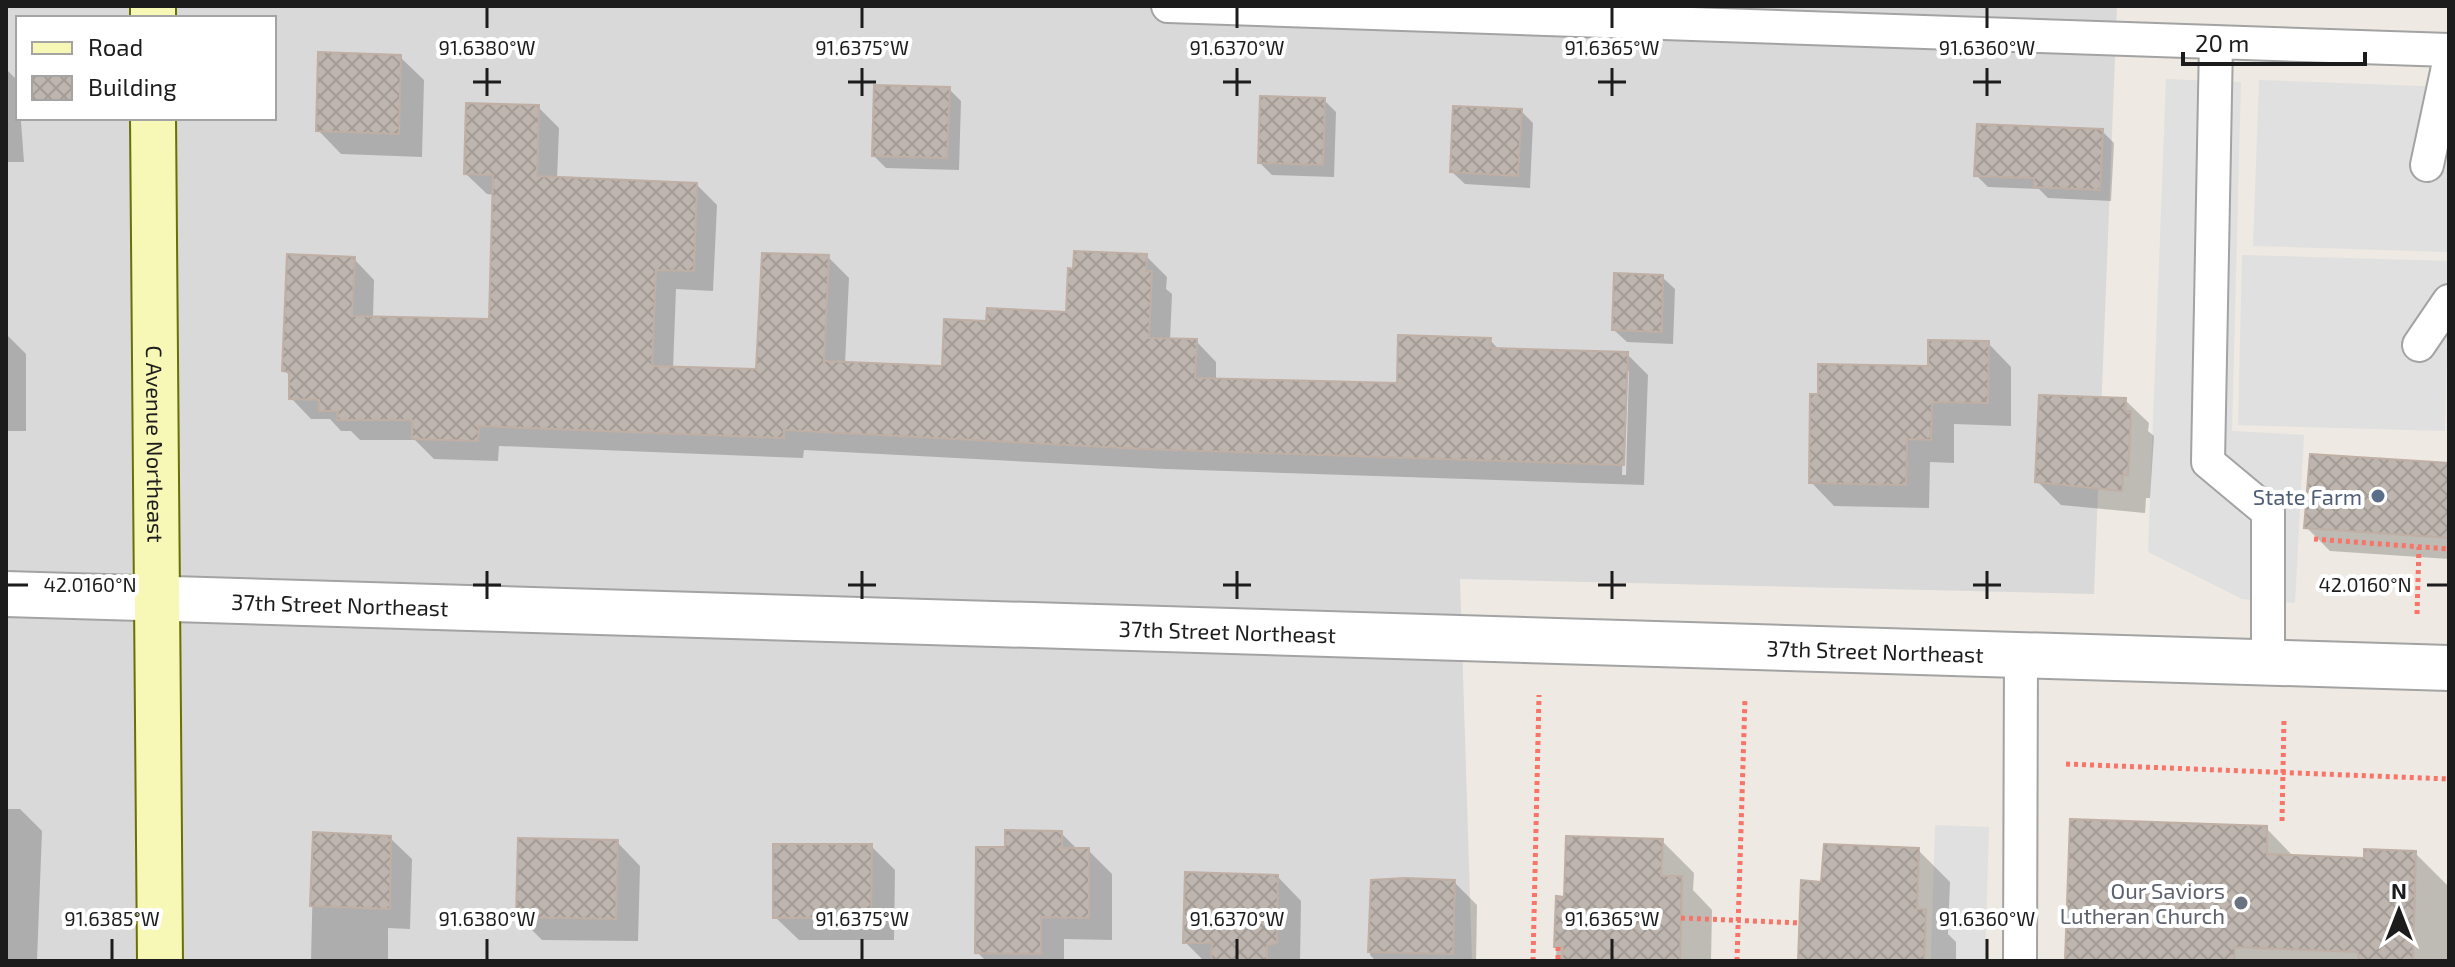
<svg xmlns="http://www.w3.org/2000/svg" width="2455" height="967" font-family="'Exo 2',sans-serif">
<defs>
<pattern id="building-cross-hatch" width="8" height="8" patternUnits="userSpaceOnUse" patternTransform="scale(2)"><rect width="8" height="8" fill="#beb5ae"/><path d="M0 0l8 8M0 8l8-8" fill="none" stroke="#a39b95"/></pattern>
</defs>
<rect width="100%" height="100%" fill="#eee9e2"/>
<!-- residential -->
<path fill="#dad9d9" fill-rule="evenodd" d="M 6,6 L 2117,6 L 2094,594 L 1460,579 L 1472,961 L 6,961 ZM 18,18 L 274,18 L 274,118 L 18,118 Z"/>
<!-- parking -->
<path fill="#e0e0e0" d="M 2166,79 L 2241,82 L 2232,431 L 2304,435 L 2295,603 L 2242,599 L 2148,552 Z
M 2259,80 L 2449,87 L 2448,252 L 2253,246 Z
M 2242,255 L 2449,261 L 2445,431 L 2238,425 Z
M 1935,825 L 1989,827 L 1985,961 L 1931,961 Z"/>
<!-- shadow -->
<path fill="#0003" fill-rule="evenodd" d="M 400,57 L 424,80 L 422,157 L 341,154 L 318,130 Z
M 6,69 L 18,81 L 24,162 L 6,162 Z
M 949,89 L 961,101 L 959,170 L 886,168 L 874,156 Z
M 1324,100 L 1336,112 L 1334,177 L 1272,175 L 1260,163 Z
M 538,107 L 559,128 L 557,179 L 696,184 L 717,205 L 713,291 L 676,289 L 673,369 L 758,371 L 828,257 L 849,278 L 845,364 L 944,368 L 988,323 L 1068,314 L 1146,256 L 1167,277 L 1166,289 L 1172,294 L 1170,341 L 1196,341 L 1216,362 L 1216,380 L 1399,385 L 1490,340 L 1500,351 L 1627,354 L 1648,375 L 1644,485 L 1166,469 L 804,450 L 803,458 L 499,446 L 498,461 L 434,459 L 415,440 L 360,440 L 351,431 L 341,431 L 330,419 L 311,419 L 291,398 L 291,377 L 284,370 L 354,259 L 374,280 L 373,318 L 491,321 L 495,195 L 487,194 L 466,174 ZM 1625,371 L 1629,371 L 1626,475 L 1622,475 Z
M 1521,111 L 1533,123 L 1530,188 L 1465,184 L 1452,172 Z
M 2102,131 L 2114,143 L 2111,201 L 2048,198 L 2039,189 L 1988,187 L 1976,175 Z
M 1662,277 L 1675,289 L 1673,344 L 1627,342 L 1614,330 Z
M 6,334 L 26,354 L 26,431 L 6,431 Z
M 1988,343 L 2011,367 L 2011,426 L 1954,424 L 1954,463 L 1930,462 L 1929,508 L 1834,506 L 1811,482 L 1930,368 Z
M 2125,400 L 2149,423 L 2148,431 L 2154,436 L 2150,498 L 2146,498 L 2145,513 L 2061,505 L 2037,481 Z
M 2449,465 L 2449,559 L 2330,551 L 2307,528 Z
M 6,809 L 20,809 L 42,831 L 37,961 L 6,961 Z
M 2266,828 L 2295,858 L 2366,860 L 2415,853 L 2449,887 L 2449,961 L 2067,961 Z
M 1061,833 L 1078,850 L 1088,850 L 1112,874 L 1112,940 L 1064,939 L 1064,961 L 986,961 L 977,952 L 1007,849 Z
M 314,834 L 390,838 L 412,859 L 410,929 L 388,928 L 388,961 L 311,961 Z
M 1662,841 L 1694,873 L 1693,890 L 1712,910 L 1711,961 L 1556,961 L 1558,898 L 1565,899 Z
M 617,842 L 640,866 L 638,941 L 542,940 L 518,916 Z
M 871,846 L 895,870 L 894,940 L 799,940 L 775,917 Z
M 1918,850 L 1950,882 L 1948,934 L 1956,942 L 1956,961 L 1801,961 L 1823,884 Z
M 1278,877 L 1301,901 L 1300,961 L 1204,961 L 1185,942 Z
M 1373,882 L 1454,882 L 1477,905 L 1476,961 L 1376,961 L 1370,955 Z"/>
<!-- building -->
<path fill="url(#building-cross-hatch)" stroke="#bfafa5" stroke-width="2" d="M 318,52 L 401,55 L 399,134 L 316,131 Z
M 874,85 L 950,87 L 947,158 L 872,156 Z
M 1260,96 L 1325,98 L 1323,165 L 1258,163 Z
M 466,103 L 539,105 L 537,176 L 697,183 L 694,271 L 656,270 L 652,366 L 756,369 L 762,253 L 829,255 L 824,361 L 942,366 L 944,319 L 986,321 L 987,308 L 1066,312 L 1068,268 L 1073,269 L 1074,251 L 1147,254 L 1146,271 L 1152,271 L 1149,338 L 1197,339 L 1195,378 L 1397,383 L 1398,335 L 1491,338 L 1490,348 L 1628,352 L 1624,465 L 1144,449 L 784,430 L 784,438 L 479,426 L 478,441 L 412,439 L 412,420 L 337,420 L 338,411 L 319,411 L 319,400 L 289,399 L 289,372 L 282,371 L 287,254 L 355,257 L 352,316 L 489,319 L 493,175 L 464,174 Z
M 1453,106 L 1522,109 L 1518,176 L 1450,172 Z
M 1977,124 L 2103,129 L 2100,190 L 2034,187 L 2034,178 L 1974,176 Z
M 1614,273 L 1663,275 L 1662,332 L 1612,330 Z
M 1928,340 L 1989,341 L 1988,403 L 1932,402 L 1931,440 L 1907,439 L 1906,485 L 1809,483 L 1810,394 L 1818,394 L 1818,364 L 1928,366 Z
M 2039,395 L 2126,398 L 2125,411 L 2131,411 L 2128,475 L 2123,475 L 2122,491 L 2035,482 Z
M 2310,454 L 2449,463 L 2449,538 L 2304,528 Z
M 2070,819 L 2267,826 L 2267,854 L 2364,858 L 2364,849 L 2416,851 L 2413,961 L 2359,961 L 2358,952 L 2235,947 L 2234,961 L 2065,961 Z
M 1005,830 L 1062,831 L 1062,848 L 1089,848 L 1089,918 L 1041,917 L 1041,954 L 975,953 L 976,847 L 1005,847 Z
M 313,832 L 391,836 L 390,909 L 310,906 Z
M 1566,836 L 1663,839 L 1661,876 L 1682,876 L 1680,961 L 1562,961 L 1563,947 L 1554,947 L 1556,896 L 1564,897 Z
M 518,838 L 618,840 L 616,919 L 516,917 Z
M 773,844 L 872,844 L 871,918 L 773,918 Z
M 1824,844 L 1919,848 L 1917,909 L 1926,909 L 1924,961 L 1798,961 L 1801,880 L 1821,882 Z
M 1185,872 L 1278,875 L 1277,943 L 1267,945 L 1267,961 L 1211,961 L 1212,943 L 1183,943 Z
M 1405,878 L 1455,880 L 1453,954 L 1368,952 L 1371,880 Z"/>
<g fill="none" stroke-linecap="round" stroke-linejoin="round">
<!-- lane casing -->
<g stroke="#a3a3a3" stroke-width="36">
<path id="lane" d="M 1168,6 L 2449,50
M 2216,42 L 2208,462 L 2268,512 L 2268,663
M 2427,165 L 2449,62
M 2419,345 L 2449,301
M 2020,961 L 2021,655"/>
</g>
<!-- street casing -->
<g stroke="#a3a3a3" stroke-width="48">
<g id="street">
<path id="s1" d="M 6,594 L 2449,668"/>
</g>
</g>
<!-- secondary casing -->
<g stroke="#687006" stroke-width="48">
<g id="secondary">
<path d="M 153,6 L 153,18"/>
<path id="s2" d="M 153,118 L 160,961"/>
</g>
</g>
<!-- path -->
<path stroke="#f87469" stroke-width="5" stroke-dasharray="4 4" stroke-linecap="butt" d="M 2314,539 L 2449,549
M 2417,614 L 2419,547
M 2066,764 L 2449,779
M 2282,821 L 2284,718
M 1681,918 L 1800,923
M 1558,947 L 1558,961
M 1533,961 L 1539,695
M 1737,961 L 1745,698"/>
<!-- lane -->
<use href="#lane" stroke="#fff" stroke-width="32"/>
<!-- street -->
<use href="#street" stroke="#fff" stroke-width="44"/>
<!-- secondary -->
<use href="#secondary" stroke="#f7f8b5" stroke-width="44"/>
</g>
<!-- ticks -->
<path fill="none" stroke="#1c1c1c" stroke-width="3" d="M 487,8 L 487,28M 862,8 L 862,28M 1237,8 L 1237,28M 1612,8 L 1612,28M 1987,8 L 1987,28M 487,68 L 487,96M 862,68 L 862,96M 1237,68 L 1237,96M 1612,68 L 1612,96M 1987,68 L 1987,96M 473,82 L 501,82M 848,82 L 876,82M 1223,82 L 1251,82M 1598,82 L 1626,82M 1973,82 L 2001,82M 487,571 L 487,599M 862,571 L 862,599M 1237,571 L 1237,599M 1612,571 L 1612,599M 1987,571 L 1987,599M 8,585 L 28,585M 473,585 L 501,585M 848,585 L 876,585M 1223,585 L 1251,585M 1598,585 L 1626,585M 1973,585 L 2001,585M 2427,585 L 2447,585M 112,939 L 112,959M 487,939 L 487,959M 862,939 L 862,959M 1237,939 L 1237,959M 1612,939 L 1612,959M 1987,939 L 1987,959"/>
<!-- markers -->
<circle fill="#5c6f8a" stroke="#fff" stroke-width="3" cx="2378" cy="496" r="8"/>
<circle fill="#6b7280" stroke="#fff" stroke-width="3" cx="2241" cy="903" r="8"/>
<g text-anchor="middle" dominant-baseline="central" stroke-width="8" stroke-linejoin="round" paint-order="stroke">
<!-- street labels -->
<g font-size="22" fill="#1c1c1c" stroke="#fff">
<text stroke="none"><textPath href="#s2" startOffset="326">C Avenue Northeast</textPath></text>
<text stroke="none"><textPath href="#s1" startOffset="334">37th Street Northeast</textPath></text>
<text stroke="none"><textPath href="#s1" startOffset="1222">37th Street Northeast</textPath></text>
<text stroke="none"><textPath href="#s1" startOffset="1870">37th Street Northeast</textPath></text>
</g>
<!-- service labels -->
<g font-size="22" fill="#4e5e75" stroke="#fff" text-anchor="end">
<text x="2362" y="496">State Farm</text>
</g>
<!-- worship labels -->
<g font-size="22" fill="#5b616d" stroke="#fff" text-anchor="end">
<text x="2225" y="890">Our Saviors<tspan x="2225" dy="25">Lutheran Church</tspan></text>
</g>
</g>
<g font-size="20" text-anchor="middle" fill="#1c1c1c" stroke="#fff" stroke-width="8" stroke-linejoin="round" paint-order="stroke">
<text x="487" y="55">91.6380°W</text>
<text x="862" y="55">91.6375°W</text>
<text x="1237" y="55">91.6370°W</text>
<text x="1612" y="55">91.6365°W</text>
<text x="1987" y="55">91.6360°W</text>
<text x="90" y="592">42.0160°N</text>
<text x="2365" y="592">42.0160°N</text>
<text x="112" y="926">91.6385°W</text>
<text x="487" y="926">91.6380°W</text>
<text x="862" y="926">91.6375°W</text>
<text x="1237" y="926">91.6370°W</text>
<text x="1612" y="926">91.6365°W</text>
<text x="1987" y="926">91.6360°W</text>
</g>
<!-- border -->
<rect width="2455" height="967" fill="none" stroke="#1c1c1c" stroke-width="16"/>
<!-- legend -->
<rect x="16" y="16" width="260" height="104" fill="#ffffff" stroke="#a4a4a4" stroke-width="2"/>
<rect x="32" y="42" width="40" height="12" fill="#f7f8b5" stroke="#a4a4a4" stroke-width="2"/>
<text x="88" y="56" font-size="24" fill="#1c1c1c">Road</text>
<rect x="32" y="76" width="40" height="24" fill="url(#building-cross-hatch)" stroke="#a4a4a4" stroke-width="2"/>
<text x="88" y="96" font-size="24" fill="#1c1c1c">Building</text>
<!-- north arrow -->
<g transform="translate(2399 911)" stroke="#ffffff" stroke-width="6" paint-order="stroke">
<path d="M0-6L14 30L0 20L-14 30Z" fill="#1c1c1c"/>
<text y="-12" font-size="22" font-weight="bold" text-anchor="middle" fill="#1c1c1c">N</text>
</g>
<!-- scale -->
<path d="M2183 52v12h182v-12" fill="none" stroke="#1c1c1c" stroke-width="4"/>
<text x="2195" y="52" font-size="24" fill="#1c1c1c" stroke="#ffffff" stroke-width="6" paint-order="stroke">20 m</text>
</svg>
